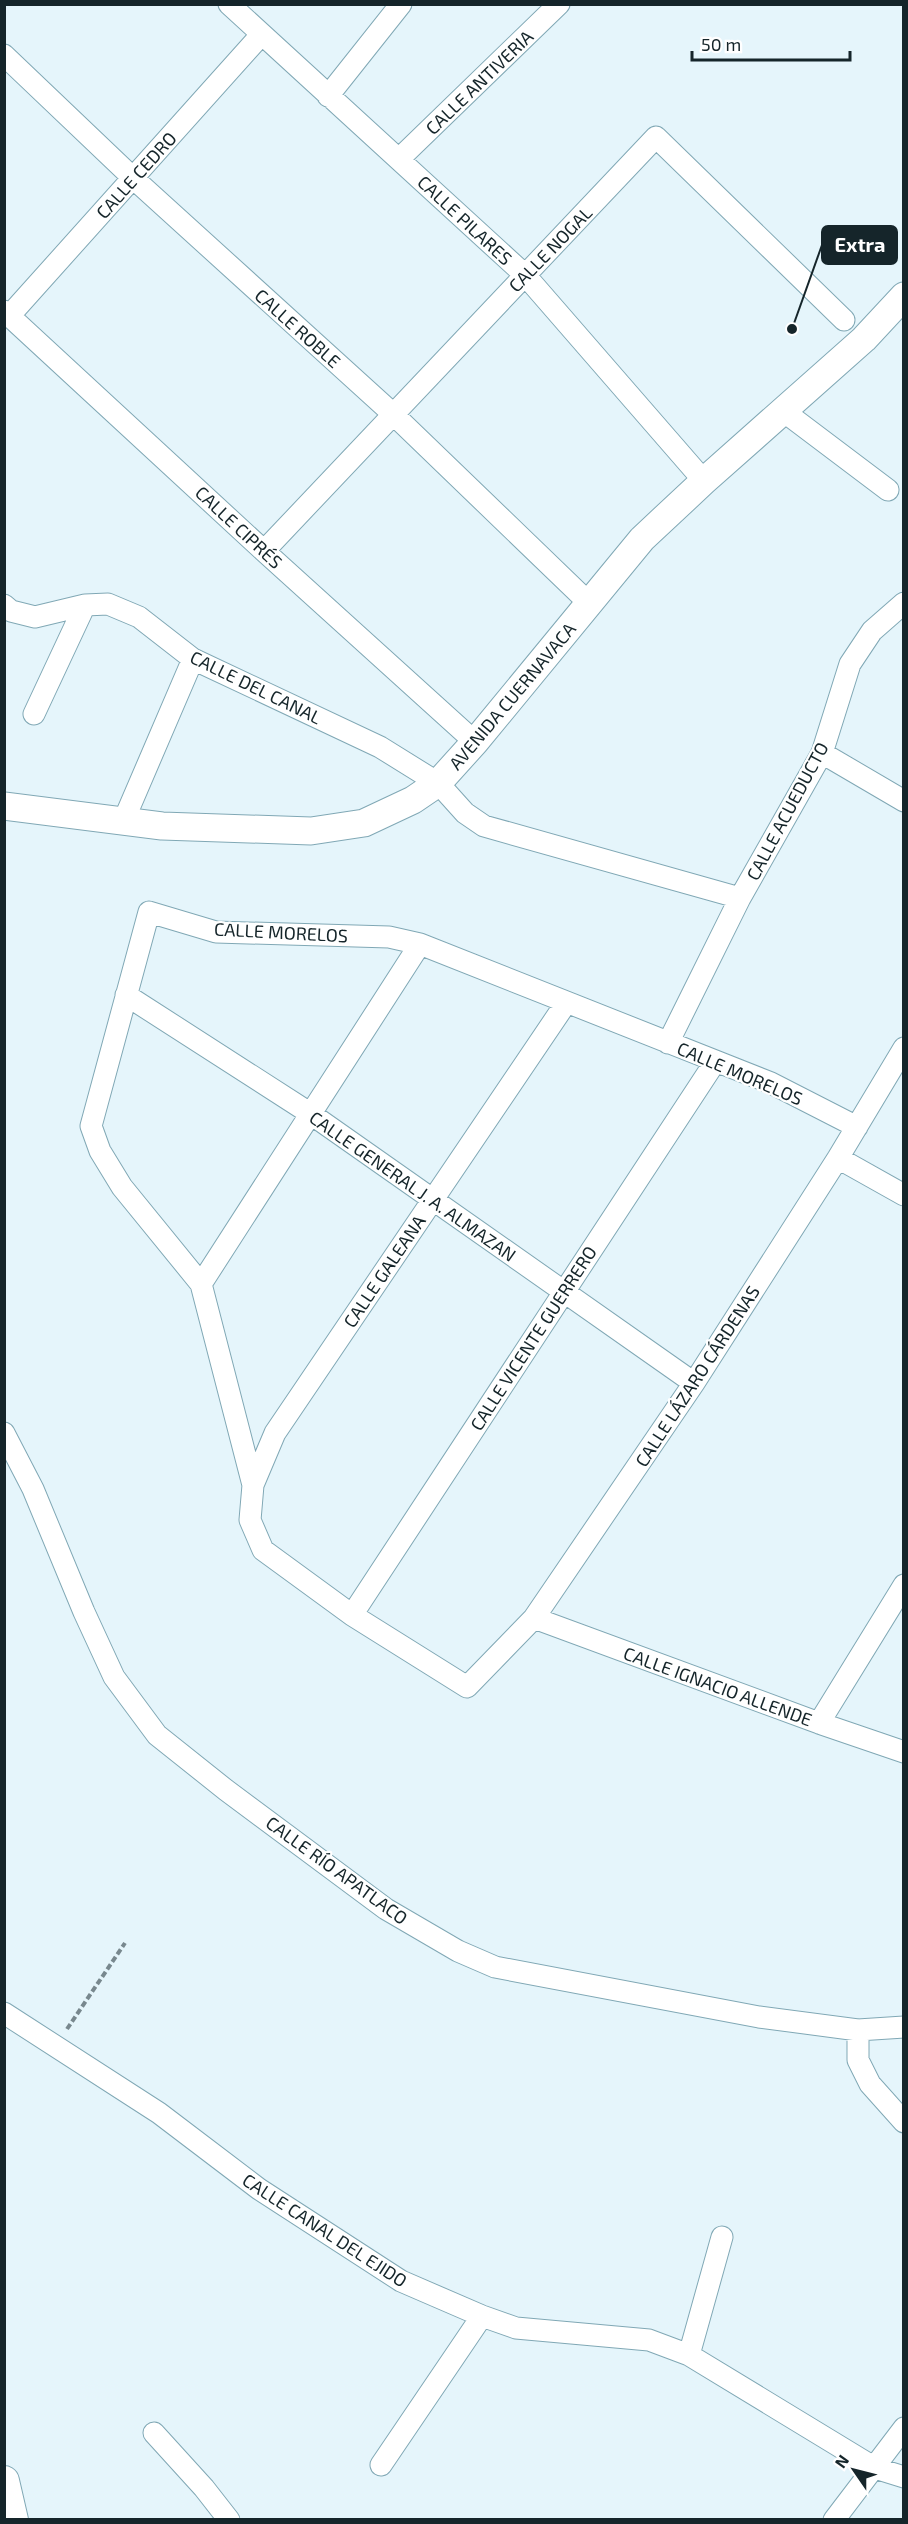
<svg xmlns="http://www.w3.org/2000/svg" width="908" height="2524" font-family="'Exo 2',sans-serif">
<rect width="100%" height="100%" fill="#e5f5fb"/>
<g fill="none" stroke-linecap="round" stroke-linejoin="round">
<!-- minor casing -->
<g stroke="#80a8b5" stroke-width="23">
<path id="minor" d="M 229,4 L 525,275 L 704,481
M 4,55 L 133,178 L 393,414 L 590,604
M 328,96 L 401,4
M 399,159 L 559,4
M 4,311 L 264,551 L 475,742
M 10,315 L 261,35
M 782,410 L 888,490
M 264,551 L 656,137 L 844,320
M 4,605 L 11,611 L 35,617 L 85,605 L 108,604 L 139,617 L 193,659 L 380,747 L 438,783 L 465,813 L 484,826 L 740,898
M 34,714 L 85,605
M 822,753 L 904,801
M 123,822 L 193,659
M 126,995 L 311,1114 L 694,1383
M 566,1003 L 275,1433 L 253,1485 L 250,1520 L 263,1550 L 352,1615 L 467,1687 L 534,1618 L 694,1383 L 838,1158 L 904,1048
M 668,1043 L 740,898 L 822,753 L 850,664 L 872,631 L 904,603
M 838,1158 L 904,1195
M 201,1284 L 420,944
M 4,1433 L 33,1489 L 84,1612 L 114,1677 L 157,1735 L 226,1790 L 386,1909 L 458,1951 L 495,1967 L 759,2017 L 858,2030 L 904,2027
M 253,1485 L 201,1284 L 122,1187 L 100,1151 L 91,1126 L 149,912 L 216,932 L 389,937 L 420,944 L 771,1083 L 857,1127
M 352,1615 L 715,1062
M 534,1618 L 819,1723 L 904,1752
M 819,1723 L 904,1585
M 4,2013 L 159,2113 L 259,2189 L 401,2281 L 482,2316 L 516,2328 L 649,2340 L 689,2355 L 875,2468 L 904,2477
M 858,2030 L 858,2060 L 870,2084 L 904,2122
M 689,2355 L 722,2237
M 154,2433 L 204,2488 L 229,2520
M 381,2465 L 482,2316
M 834,2520 L 904,2428"/>
</g>
<!-- major casing -->
<g stroke="#80a8b5" stroke-width="29">
<path id="major" d="M 4,806 L 162,826 L 311,831 L 364,823 L 413,800 L 438,783 L 475,742 L 642,539 L 704,481 L 864,339 L 904,296"/>
</g>
<!-- highway casing -->
<g stroke="#80a8b5" stroke-width="32">
<path id="highway" d="M 4,2481 L 13,2520"/>
</g>
<!-- path -->
<path stroke="#78888e" stroke-width="4" stroke-dasharray="6 3" stroke-linecap="butt" d="M 67,2029 L 125,1943"/>
<!-- minor -->
<use href="#minor" stroke="#fff" stroke-width="21"/>
<!-- major -->
<use href="#major" stroke="#fff" stroke-width="27"/>
<!-- highway -->
<use href="#highway" stroke="#fff" stroke-width="30"/>
</g>
<g text-anchor="middle" dominant-baseline="central" stroke-width="4.5" stroke-linejoin="round" paint-order="stroke">
<!-- street labels -->
<g font-size="18" fill="#15252a" stroke="#fff">
<text transform="translate(479 82) rotate(-44)">CALLE ANTIVERIA</text>
<text transform="translate(136 175) rotate(-48)">CALLE CEDRO</text>
<text transform="translate(465 220) rotate(43)">CALLE PILARES</text>
<text transform="translate(550 249) rotate(-46)">CALLE NOGAL</text>
<text transform="translate(298 328) rotate(42)">CALLE ROBLE</text>
<text transform="translate(239 527) rotate(43)">CALLE CIPRÉS</text>
<text transform="translate(256 687) rotate(26)">CALLE DEL CANAL</text>
<text transform="translate(512 696) rotate(-50)">AVENIDA CUERNAVACA</text>
<text transform="translate(787 811) rotate(-62)">CALLE ACUEDUCTO</text>
<text transform="translate(281 932) rotate(3)">CALLE MORELOS</text>
<text transform="translate(740 1073) rotate(23)">CALLE MORELOS</text>
<text transform="translate(413 1186) rotate(35)">CALLE GENERAL J. A. ALMAZAN</text>
<text transform="translate(384 1271) rotate(-56)">CALLE GALEANA</text>
<text transform="translate(533 1338) rotate(-57)">CALLE VICENTE GUERRERO</text>
<text transform="translate(697 1376) rotate(-57)">CALLE LÁZARO CÁRDENAS</text>
<text transform="translate(718 1686) rotate(20)">CALLE IGNACIO ALLENDE</text>
<text transform="translate(337 1870) rotate(36)">CALLE RÍO APATLACO</text>
<text transform="translate(325 2230) rotate(33)">CALLE CANAL DEL EJIDO</text>
</g>
</g>
<!-- callouts -->
<path fill="none" stroke="#15252a" stroke-width="2" d="M792 329L822 245"/>
<circle fill="#15252a" stroke="#fff" stroke-width="2" cx="792" cy="329" r="6"/>
<rect fill="#15252a" stroke="#15252a" stroke-width="2" x="822" y="226" width="75" height="38" rx="6"/>
<g font-size="20" text-anchor="middle" font-weight="bold" fill="#fff">
<text x="860" y="252">Extra</text>
</g>
<!-- border -->
<rect width="908" height="2524" fill="none" stroke="#15252a" stroke-width="12"/>
<!-- north arrow -->
<g transform="translate(854 2470) rotate(305)" stroke="#ffffff" stroke-width="4.5" paint-order="stroke">
<path d="M0-4.5L10 22L0 15L-10 22Z" fill="#15252a"/>
<text y="-9" font-size="16" font-weight="bold" text-anchor="middle" fill="#15252a">N</text>
</g>
<!-- scale -->
<path d="M692 51v9h158v-9" fill="none" stroke="#15252a" stroke-width="3"/>
<text x="701" y="51" font-size="18" fill="#15252a" stroke="#ffffff" stroke-width="4.5" paint-order="stroke">50 m</text>
</svg>
